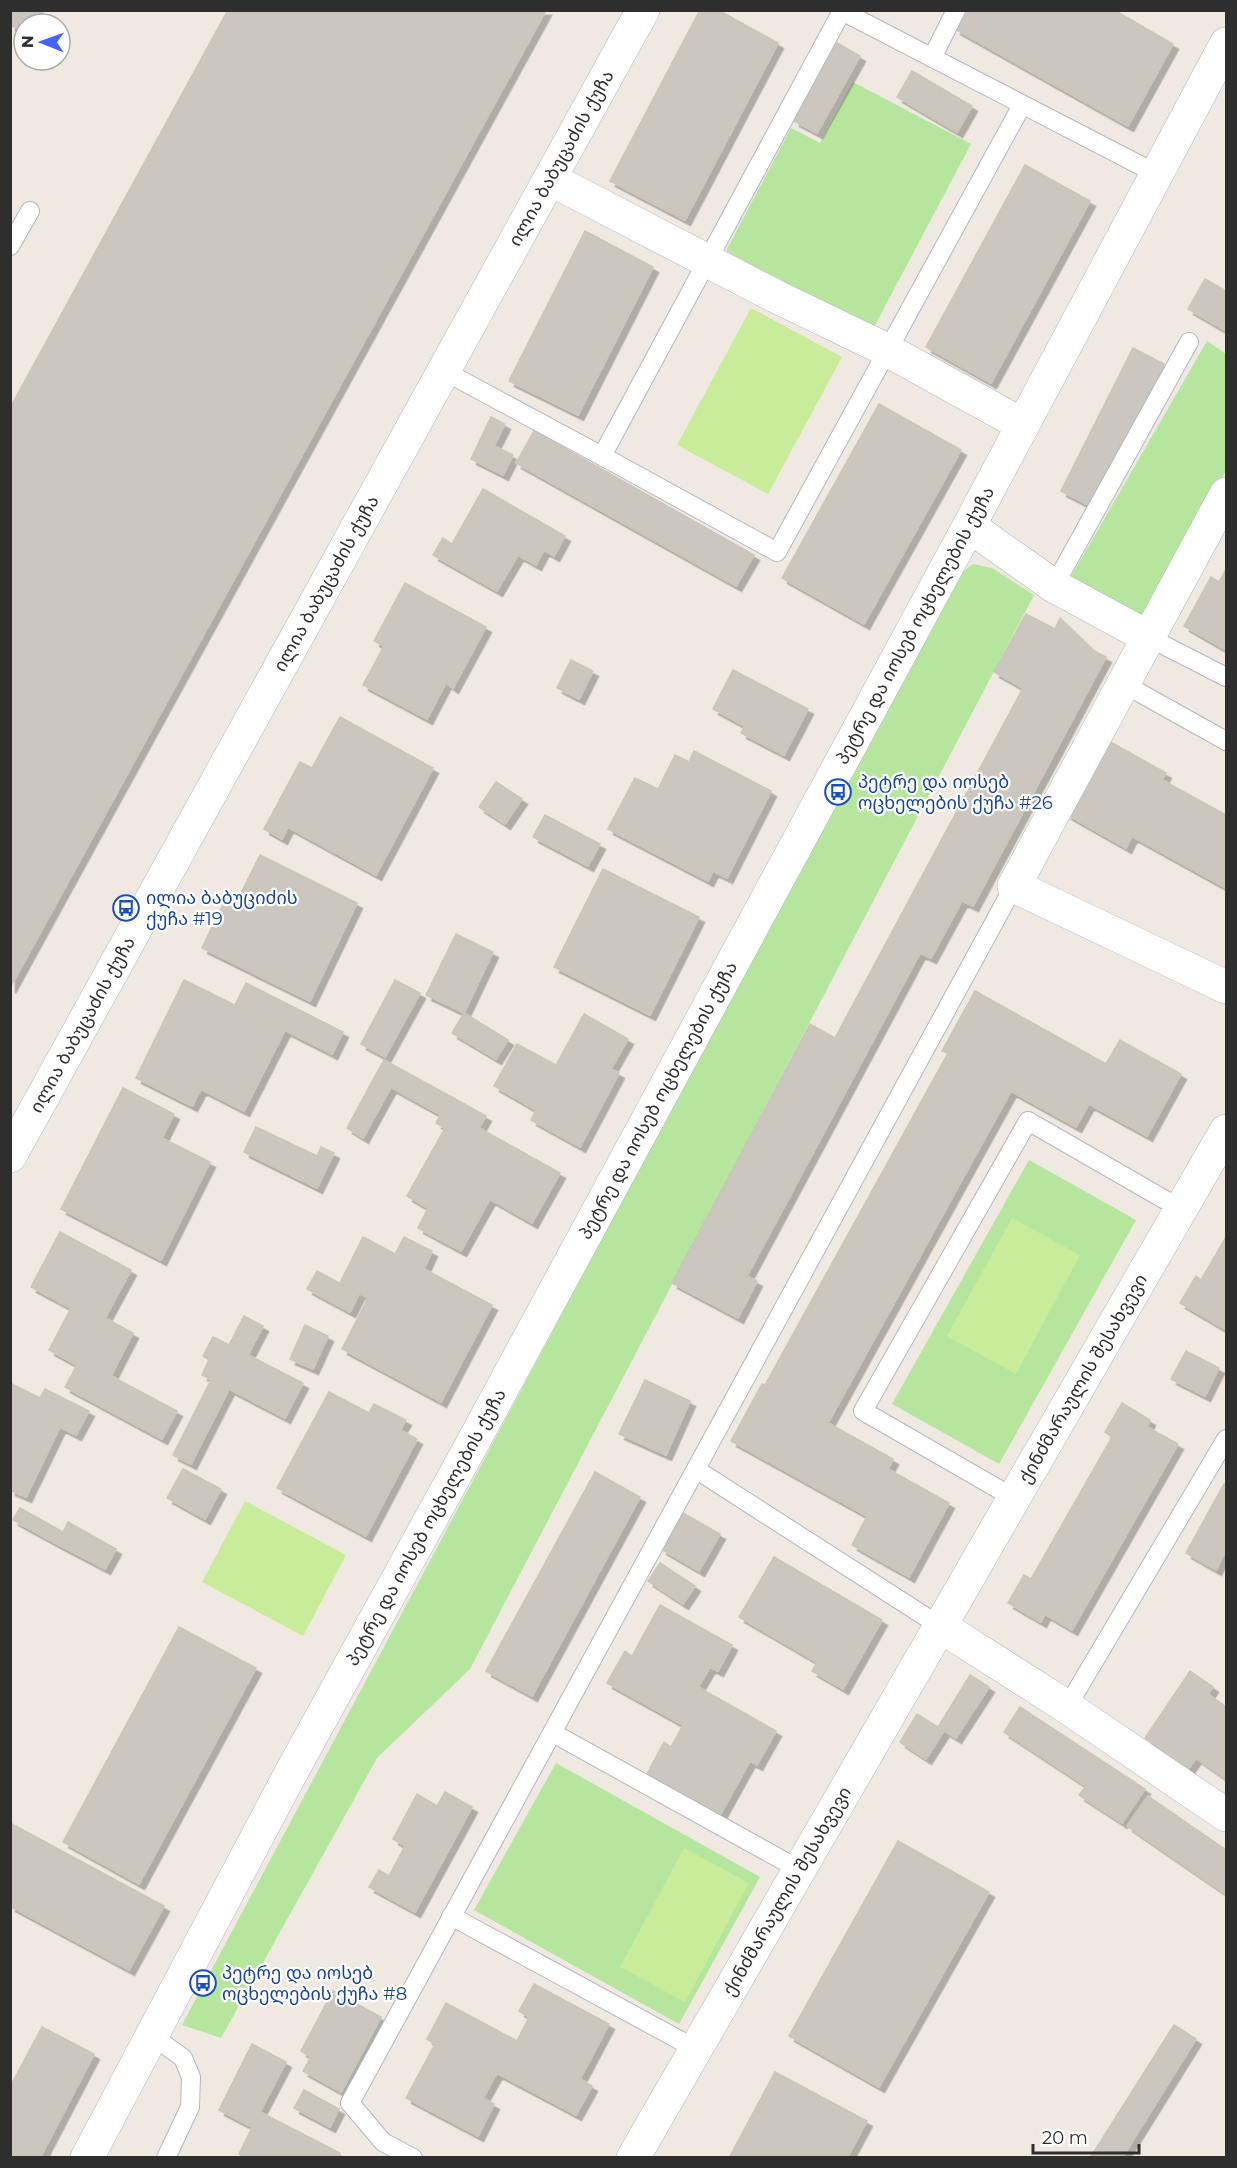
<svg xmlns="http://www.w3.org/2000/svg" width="1237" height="2168" font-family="Montserrat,'Noto Sans Georgian',sans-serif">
<defs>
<filter id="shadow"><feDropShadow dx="5.5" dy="5.5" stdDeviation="0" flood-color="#0004"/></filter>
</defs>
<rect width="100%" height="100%" fill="#efe9e1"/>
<!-- green -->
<path fill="#b6e59e" d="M 853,82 L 971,144 L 873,329 L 726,251 L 791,128 L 820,143 Z
M 1207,341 L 1226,354 L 1226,471 L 1142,619 L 1069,580 Z
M 973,564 L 992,568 L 1034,595 L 470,1669 L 377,1758 L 221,2038 L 182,2025 L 955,578 Z
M 1029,1160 L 1136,1220 L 999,1464 L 892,1404 Z
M 556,1763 L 760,1877 L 679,2024 L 474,1910 Z"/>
<!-- pitch -->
<path fill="#c9ec9a" d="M 751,308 L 842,357 L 768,494 L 677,445 Z
M 1012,1218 L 1080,1255 L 1016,1374 L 947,1336 Z
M 245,1501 L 346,1555 L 303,1636 L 202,1582 Z
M 684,1848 L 749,1883 L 685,2002 L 620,1967 Z"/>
<!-- building -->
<path fill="#cbc7bf" stroke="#cbc5ba" stroke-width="1.5" filter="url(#shadow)" d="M 10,10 L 44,10 L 37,24 L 24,24 L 24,32 L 10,25 Z
M 228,10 L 546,10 L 10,988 L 10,408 Z
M 700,10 L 718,10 L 778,43 L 685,220 L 610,181 Z
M 965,10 L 1114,10 L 1173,44 L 1128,126 L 955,29 Z
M 837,43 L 860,56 L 817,133 L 794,121 Z
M 912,71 L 972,106 L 957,132 L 897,97 Z
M 1025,165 L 1090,201 L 991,383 L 926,347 Z
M 585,231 L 653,267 L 578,415 L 509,381 Z
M 1205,279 L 1226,291 L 1226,331 L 1188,309 Z
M 1133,348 L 1164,364 L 1092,507 L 1061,491 Z
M 879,404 L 961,450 L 864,624 L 782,578 Z
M 491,417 L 505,424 L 494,446 L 513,455 L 503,475 L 471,459 Z
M 534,431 L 754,555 L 736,586 L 516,463 Z
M 483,489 L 565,536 L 554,556 L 544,550 L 536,565 L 518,555 L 497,591 L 433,555 L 443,538 L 452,544 Z
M 1226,569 L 1226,650 L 1184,626 L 1211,577 L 1219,582 Z
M 405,583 L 486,627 L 453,688 L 446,683 L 427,719 L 363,685 L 384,646 L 374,641 Z
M 1026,614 L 1055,629 L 1060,618 L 1094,651 L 1106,657 L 973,906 L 962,901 L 931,958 L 920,953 L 747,1276 L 757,1281 L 738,1318 L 672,1283 L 810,1024 L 835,1038 L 1023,688 L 994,672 Z
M 571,660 L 593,671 L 579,699 L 557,688 Z
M 733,670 L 808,709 L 784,755 L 741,733 L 745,726 L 713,709 Z
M 340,717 L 433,768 L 376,875 L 288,827 L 282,839 L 264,829 L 300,762 L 312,768 Z
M 1107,740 L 1166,773 L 1162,780 L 1226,815 L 1226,888 L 1132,836 L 1126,848 L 1066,814 Z
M 694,751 L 771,791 L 727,878 L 713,871 L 708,881 L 608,829 L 635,778 L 658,789 L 675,755 L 689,762 Z
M 496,782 L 522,799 L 505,824 L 479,807 Z
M 545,815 L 600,844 L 588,866 L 533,837 Z
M 260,855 L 357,903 L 310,1001 L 202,948 L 229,892 L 239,897 Z
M 603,869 L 699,917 L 650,1015 L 554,967 Z
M 456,934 L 493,952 L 464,1013 L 426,995 Z
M 184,980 L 285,1030 L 244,1111 L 201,1089 L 192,1106 L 136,1078 Z
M 395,980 L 420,993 L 385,1057 L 361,1044 Z
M 246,983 L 343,1032 L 332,1054 L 235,1005 Z
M 975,991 L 1106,1064 L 1120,1040 L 1181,1074 L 1147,1136 L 1089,1104 L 1076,1127 L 1011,1091 L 828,1423 L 893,1459 L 888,1469 L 949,1503 L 909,1577 L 852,1545 L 867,1516 L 731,1441 L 762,1384 L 765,1385 L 948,1053 L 942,1051 Z
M 464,1013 L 508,1040 L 496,1059 L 452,1033 Z
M 584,1014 L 628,1039 L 611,1069 L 619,1073 L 580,1147 L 531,1120 L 536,1110 L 494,1086 L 517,1044 L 556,1065 Z
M 384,1060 L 450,1096 L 441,1115 L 374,1078 Z
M 374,1078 L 391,1087 L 363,1138 L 347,1128 Z
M 123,1088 L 174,1114 L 162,1138 L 210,1162 L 161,1260 L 61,1209 Z
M 450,1096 L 486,1116 L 479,1128 L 560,1173 L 532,1223 L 490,1199 L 461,1251 L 418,1228 L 428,1208 L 407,1196 L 445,1128 L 436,1123 Z
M 256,1127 L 317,1156 L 321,1147 L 334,1153 L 317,1188 L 244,1152 Z
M 60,1232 L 131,1270 L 105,1318 L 133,1333 L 111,1376 L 177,1411 L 162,1439 L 65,1387 L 77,1365 L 49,1350 L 71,1308 L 31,1287 Z
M 363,1237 L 395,1254 L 404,1237 L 432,1251 L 424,1269 L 492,1305 L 441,1402 L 342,1349 L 368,1298 L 340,1283 Z
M 1226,1237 L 1226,1330 L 1180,1303 L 1196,1276 L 1201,1280 Z
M 317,1271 L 359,1294 L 350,1312 L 307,1289 Z
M 244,1316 L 263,1326 L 248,1355 L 303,1383 L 285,1418 L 202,1375 L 209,1360 L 203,1356 L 213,1337 L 229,1345 Z
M 305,1325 L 328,1336 L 313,1369 L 290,1359 Z
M 1186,1351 L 1219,1368 L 1205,1396 L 1171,1379 Z
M 211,1380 L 229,1389 L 191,1464 L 173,1455 Z
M 645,1380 L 690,1401 L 666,1455 L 619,1434 Z
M 10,1383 L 40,1398 L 45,1389 L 89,1411 L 76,1435 L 60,1427 L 26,1497 L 10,1490 Z
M 329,1392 L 369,1413 L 374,1404 L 406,1420 L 400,1430 L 417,1439 L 366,1536 L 277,1488 Z
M 1122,1403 L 1150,1420 L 1147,1427 L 1178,1444 L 1072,1630 L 1045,1614 L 1041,1622 L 1008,1603 L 1024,1575 L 1031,1579 L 1112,1437 L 1105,1432 Z
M 183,1469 L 221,1489 L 205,1519 L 167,1498 Z
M 595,1472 L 640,1497 L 532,1696 L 486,1671 Z
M 1224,1484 L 1226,1485 L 1226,1550 L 1216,1570 L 1186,1553 Z
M 20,1508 L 63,1532 L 57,1544 L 13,1520 Z
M 681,1512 L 720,1534 L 699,1571 L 661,1549 Z
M 68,1522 L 116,1549 L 105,1569 L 57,1544 Z
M 774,1557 L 882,1620 L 843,1689 L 812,1671 L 817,1662 L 739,1617 Z
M 660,1563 L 695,1586 L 683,1604 L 648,1581 Z
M 660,1605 L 732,1645 L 718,1671 L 710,1667 L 698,1687 L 776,1731 L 757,1765 L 750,1761 L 719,1817 L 646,1776 L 664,1742 L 671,1747 L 683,1725 L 607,1683 L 625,1651 L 632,1656 Z
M 179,1627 L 256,1668 L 139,1884 L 63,1842 Z
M 1190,1671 L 1213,1687 L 1208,1694 L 1226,1707 L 1226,1779 L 1196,1758 L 1189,1768 L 1145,1738 Z
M 970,1675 L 989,1687 L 956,1738 L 938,1727 Z
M 1020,1707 L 1145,1789 L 1122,1823 L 1079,1795 L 1086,1786 L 1004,1732 Z
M 917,1714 L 944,1731 L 926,1759 L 900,1742 Z
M 445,1792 L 472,1807 L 415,1912 L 369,1887 L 379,1870 L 389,1876 L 405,1846 L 393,1839 L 417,1794 L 437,1806 Z
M 1148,1796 L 1226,1850 L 1226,1894 L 1127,1826 Z
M 10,1823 L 164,1906 L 129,1970 L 10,1906 Z
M 898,1841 L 989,1892 L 879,2087 L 789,2036 Z
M 534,1984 L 609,2024 L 580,2079 L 592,2086 L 576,2115 L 497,2073 L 483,2098 L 494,2104 L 478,2136 L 406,2098 L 435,2044 L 427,2039 L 446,2003 L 517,2041 L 529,2017 L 519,2011 Z
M 333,1991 L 381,2017 L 341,2092 L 303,2071 L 311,2057 L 301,2051 Z
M 1174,2025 L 1196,2039 L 1122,2158 L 1090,2158 Z
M 42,2027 L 94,2054 L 40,2158 L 10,2158 L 10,2087 Z
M 252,2044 L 286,2062 L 252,2127 L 219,2110 Z
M 775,2072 L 867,2121 L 847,2158 L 729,2158 Z
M 304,2090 L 339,2109 L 330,2127 L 294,2108 Z
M 260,2112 L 340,2153 L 338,2158 L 246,2158 L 239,2154 Z"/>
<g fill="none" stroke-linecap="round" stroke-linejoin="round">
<!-- lane casing -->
<g stroke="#b4b7c1" stroke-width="20">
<path id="lane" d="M 840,10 L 1157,174
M 932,58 L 956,10
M 10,246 L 30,211
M 444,371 L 602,456 L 842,11
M 602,456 L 777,552 L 1022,105
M 1054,586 L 1189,342
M 1148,637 L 1226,677
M 1124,684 L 1226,741
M 697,1470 L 940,1626
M 1014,1498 L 863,1411 L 1028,1121 L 1181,1209
M 1067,1707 L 1226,1439
M 553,1733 L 800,1870
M 451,1916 L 696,2049
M 151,2035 L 183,2058 L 191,2077 L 190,2107 L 166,2158
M 413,2158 L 383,2142 L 350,2103 L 1014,886"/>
</g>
<!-- street casing -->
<g stroke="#b4b7c1" stroke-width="34">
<g id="street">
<path d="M 550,179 L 775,296 L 887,350 L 1023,425"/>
<path d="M 1226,494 L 1014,886 L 1226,987"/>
<path d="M 969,526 L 1054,586 L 1148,637"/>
<path d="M 940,1626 L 1067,1707 L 1226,1815"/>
<path id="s1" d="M 87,2158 L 292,1771 L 471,1446 L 969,526 L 1226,44"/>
<path id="s2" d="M 633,2158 L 1226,1131"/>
</g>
</g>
<!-- secondary casing -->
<g stroke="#b4b7c1" stroke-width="34">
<g id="secondary">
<path id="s3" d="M 10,1156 L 643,10"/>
</g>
</g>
<!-- lane -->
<use href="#lane" stroke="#fff" stroke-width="18"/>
<!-- street -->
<use href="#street" stroke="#fff" stroke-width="33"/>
<!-- secondary -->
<use href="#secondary" stroke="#fff" stroke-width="33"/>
</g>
<!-- icons -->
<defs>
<g id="bus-ring" transform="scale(1.35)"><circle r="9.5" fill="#fff" stroke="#1a4fb4" stroke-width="1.5"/><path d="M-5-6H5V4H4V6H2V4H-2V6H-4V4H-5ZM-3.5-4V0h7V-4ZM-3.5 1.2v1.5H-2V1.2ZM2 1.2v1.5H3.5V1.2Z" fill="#1a4fb4"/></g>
</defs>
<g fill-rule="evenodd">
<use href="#bus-ring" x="838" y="792"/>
<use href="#bus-ring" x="126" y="908"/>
<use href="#bus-ring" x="203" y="1983"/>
</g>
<g text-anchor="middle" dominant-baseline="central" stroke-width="4.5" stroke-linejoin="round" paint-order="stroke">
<!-- street labels -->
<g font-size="18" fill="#2e2e2e" stroke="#fff">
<text stroke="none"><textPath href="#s3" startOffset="1140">ილია ბაბუცაძის ქუჩა</textPath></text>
<text stroke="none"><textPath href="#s3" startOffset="654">ილია ბაბუცაძის ქუჩა</textPath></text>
<text stroke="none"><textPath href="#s1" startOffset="1742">პეტრე და იოსებ ოცხელების ქუჩა</textPath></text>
<text stroke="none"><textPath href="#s3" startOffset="150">ილია ბაბუცაძის ქუჩა</textPath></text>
<text stroke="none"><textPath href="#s1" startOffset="1202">პეტრე და იოსებ ოცხელების ქუჩა</textPath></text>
<text stroke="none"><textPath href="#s2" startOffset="900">ქინძმარაულის შესახვევი</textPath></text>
<text stroke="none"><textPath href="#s1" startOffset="716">პეტრე და იოსებ ოცხელების ქუჩა</textPath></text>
<text stroke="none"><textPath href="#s2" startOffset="308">ქინძმარაულის შესახვევი</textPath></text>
</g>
<!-- transit labels -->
<g font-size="18" fill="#164399" stroke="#fff" text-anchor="start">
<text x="858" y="782">პეტრე და იოსებ<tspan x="858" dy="21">ოცხელების ქუჩა #26</tspan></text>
<text x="146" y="898">ილია ბაბუციძის<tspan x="146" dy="21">ქუჩა #19</tspan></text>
<text x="222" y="1973">პეტრე და იოსებ<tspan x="222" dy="21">ოცხელების ქუჩა #8</tspan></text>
</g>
</g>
<!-- border -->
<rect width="1237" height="2168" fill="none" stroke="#2e2e2e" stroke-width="24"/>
<!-- north arrow -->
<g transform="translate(42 42) rotate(271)"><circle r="28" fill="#ffffff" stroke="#ababab" stroke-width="1.5"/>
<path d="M0-4.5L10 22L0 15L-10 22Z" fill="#4264fb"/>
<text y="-9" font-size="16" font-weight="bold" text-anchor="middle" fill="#2e2e2e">N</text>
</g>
<!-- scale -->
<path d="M1033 2144v9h106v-9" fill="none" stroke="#2e2e2e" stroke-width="3"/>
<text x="1042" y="2144" font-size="18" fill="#2e2e2e" stroke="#ffffff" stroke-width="4.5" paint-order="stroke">20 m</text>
</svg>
